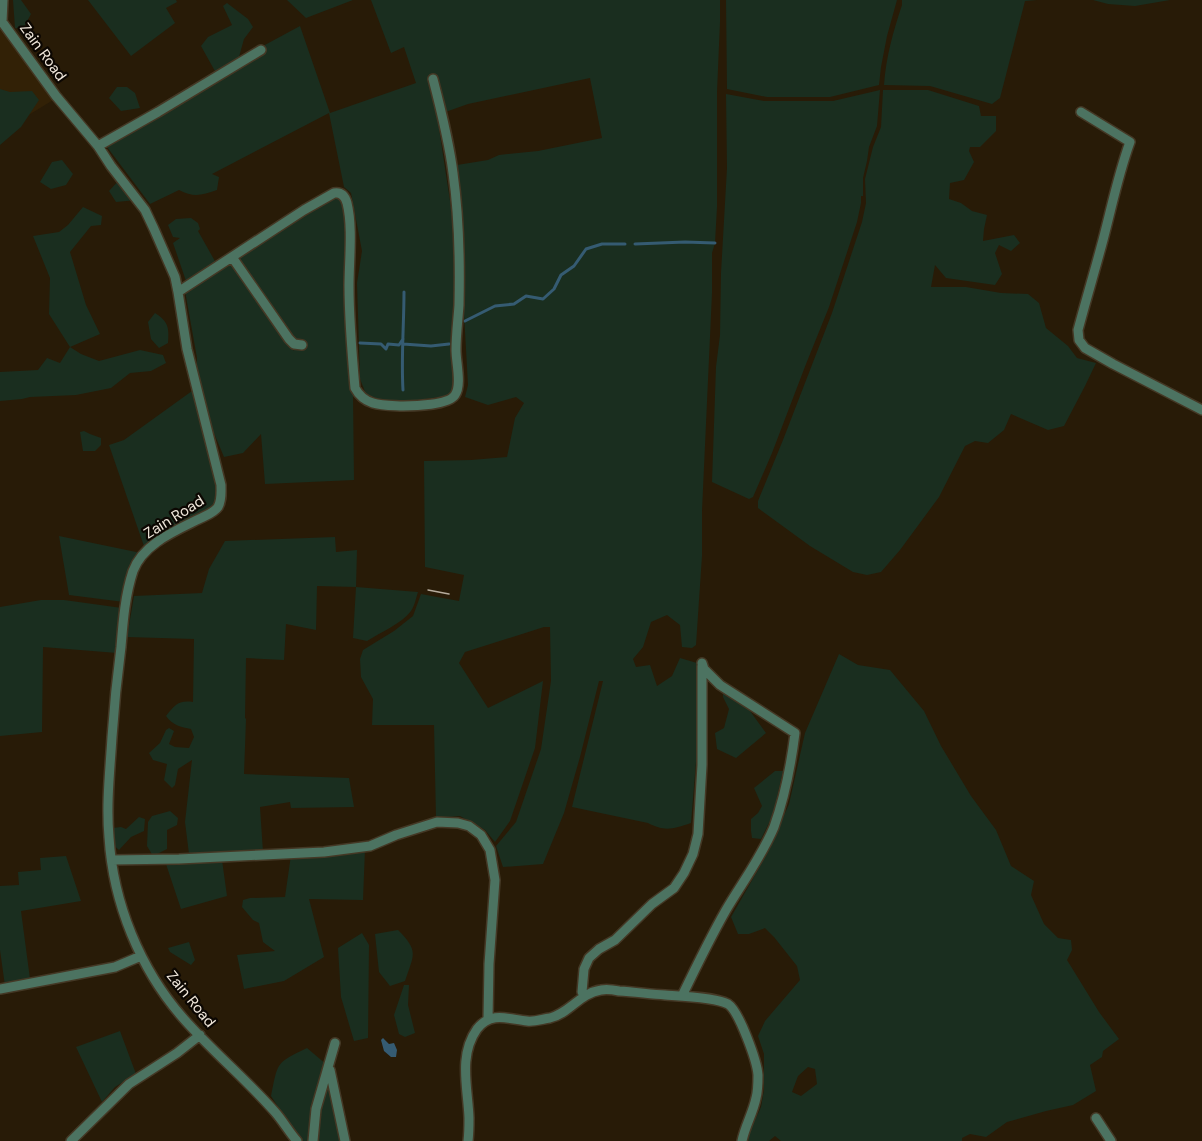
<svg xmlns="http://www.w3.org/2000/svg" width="1202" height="1141" font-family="'DM Sans',sans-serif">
<rect width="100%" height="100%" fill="#281b07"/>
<!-- built -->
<path fill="#322106" d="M 0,26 L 58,97 L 27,116 L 0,101 Z"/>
<!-- green -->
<path fill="#1a2e1f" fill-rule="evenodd" d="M 13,0 L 21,0 L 31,14 L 23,29 L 15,28 Z
M 88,0 L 176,0 L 177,2 L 166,8 L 175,23 L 131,56 Z
M 287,0 L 353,0 L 306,18 Z
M 371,0 L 720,0 L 720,22 L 717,92 L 717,207 L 715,243 L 712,253 L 712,293 L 702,511 L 702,556 L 696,645 L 692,648 L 682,647 L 680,625 L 667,615 L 651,622 L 643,647 L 633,659 L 636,667 L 650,665 L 657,686 L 672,676 L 680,658 L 697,663 L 696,762 L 691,823 C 673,829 665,832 648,823 L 572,807 L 603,681 L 599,681 L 580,757 L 564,813 L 543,864 L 503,867 L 496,846 L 516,822 L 541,749 L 551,681 L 550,627 L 544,627 L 465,652 L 459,663 L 488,708 L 543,681 L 535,748 L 510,821 L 495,842 L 485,830 L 460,816 L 436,818 L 434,725 L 372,725 L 373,699 L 361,677 L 360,659 L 363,650 L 394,631 L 413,616 L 421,594 L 459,601 L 464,575 L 425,567 L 424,461 L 471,460 L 507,457 L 515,418 L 524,403 L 516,397 L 488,405 L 465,397 L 468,385 L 462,278 L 464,260 L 463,227 L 457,165 L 488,160 L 499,155 L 538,151 L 602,138 L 590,78 L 468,104 L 437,115 L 452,214 L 454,258 L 454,387 L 448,396 L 410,401 L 383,401 L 366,394 L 360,379 L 357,283 L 362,251 L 351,193 L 344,187 L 329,113 L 212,174 L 219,177 L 217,190 C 202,195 194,198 179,190 L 150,204 L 107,147 L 266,52 L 263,46 L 300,26 L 330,113 L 416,83 L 404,47 L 391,53 Z
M 726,0 L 897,0 L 887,36 L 881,67 L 879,85 L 830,97 L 767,97 L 727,89 Z
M 902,0 L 1037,0 L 1025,1 L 1000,98 L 992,104 L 930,86 L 884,85 C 886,57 893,32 902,5 Z
M 1093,0 L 1170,0 L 1135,6 L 1108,4 Z
M 227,3 L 248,19 L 253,27 L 244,39 L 237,64 L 216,73 L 201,46 L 208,37 L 232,25 L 223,6 Z
M 117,87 L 127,87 L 135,93 L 140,108 L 121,111 L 109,98 Z
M 0,89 L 10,92 L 32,91 L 39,100 L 21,127 L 0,145 Z
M 880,90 L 877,126 L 869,147 L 867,161 L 863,178 L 863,196 L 861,196 L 861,203 L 857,222 L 829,307 L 806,364 L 772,453 L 753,497 L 749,499 L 712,482 L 716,367 L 720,335 L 721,273 L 727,168 L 726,94 L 764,101 L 833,101 Z
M 883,90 L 928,90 L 979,106 L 981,116 L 996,116 L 996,131 L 980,147 L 970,147 L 969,151 L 974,162 L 964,180 L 950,183 L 949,199 L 961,203 L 972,211 L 987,215 L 984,229 L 983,241 L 1014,235 L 1020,243 L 1011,251 L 999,245 L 995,253 L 1002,274 L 995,285 L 946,278 L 935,265 L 931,287 L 966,287 L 1001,293 L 1028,294 L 1039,303 L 1046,328 L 1068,346 L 1077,358 L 1096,363 L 1085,386 L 1064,426 L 1048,430 L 1011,414 L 1004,430 L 988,443 L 975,441 L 965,446 L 939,497 L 900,550 L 881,572 L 867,575 L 853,572 L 810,546 L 758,508 L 758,501 L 783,440 L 832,313 L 862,222 L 866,203 L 865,179 L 873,147 L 881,127 Z
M 62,160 L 73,174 L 66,185 L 51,189 L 40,182 L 52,162 Z
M 121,178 L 137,200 L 116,202 L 109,191 Z
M 337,194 L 344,199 L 353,394 L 354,480 L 265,484 L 261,434 L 243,453 L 224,457 L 195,388 L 197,358 L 185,291 L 231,261 L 294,351 L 293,338 L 237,263 L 241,256 Z
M 83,207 L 102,216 L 101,225 L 91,226 L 70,252 L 86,305 L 100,334 L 70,347 L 81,354 L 99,361 L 140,350 L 163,355 L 166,363 L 151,371 L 130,373 L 111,388 L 76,395 L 30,397 L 22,399 L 0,401 L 0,372 L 38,370 L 47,358 L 60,363 L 70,347 L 49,314 L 50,278 L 33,236 L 59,232 L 68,225 Z
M 191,218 L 198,223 L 200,229 L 198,231 L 216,263 L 186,281 L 173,243 L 180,238 L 173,237 L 168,225 L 176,219 Z
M 155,313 C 169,322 169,328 168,343 L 159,348 L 151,339 L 148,322 Z
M 192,391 L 222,476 L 215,506 L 145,549 L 109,445 L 124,440 Z
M 84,431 L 90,434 L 101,438 L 101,445 L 95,451 L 83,451 L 80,432 Z
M 59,536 L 141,553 L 124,602 L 69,595 Z
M 335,537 L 336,552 L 357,550 L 356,587 L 418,592 C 416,598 415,605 411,611 C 401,624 381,632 367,641 L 353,638 L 356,587 L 317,586 L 316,630 L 286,624 L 284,660 L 246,658 L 245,718 L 246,719 L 244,774 L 349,778 L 354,807 L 291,808 L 290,802 L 260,807 L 263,852 C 238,854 214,852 189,854 L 185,822 L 192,760 L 178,769 L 175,785 L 172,788 L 164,780 L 167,764 L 153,760 L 149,753 L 160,743 L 166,730 L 169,728 L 174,731 L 169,744 L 175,747 L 189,748 L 194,737 L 191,729 C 181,727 172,725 166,716 C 175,705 178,700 193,702 L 194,639 L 127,637 L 134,596 L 202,593 L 209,569 L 225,541 Z
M 41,600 L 64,600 L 122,608 L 117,653 L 43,647 L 42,732 L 0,736 L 0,607 Z
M 839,654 L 858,665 L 890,670 L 924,711 L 941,746 L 971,796 L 996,830 L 1011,866 L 1034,881 L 1031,895 L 1044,924 L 1058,938 L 1071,940 L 1072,950 L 1067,960 L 1099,1012 L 1119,1039 L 1103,1051 L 1102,1057 L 1090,1065 L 1096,1091 L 1073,1105 L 1046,1111 L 1007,1122 L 986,1137 L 970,1134 L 962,1138 L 962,1141 L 781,1141 L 775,1136 L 769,1141 L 748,1141 L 750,1131 L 761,1107 L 764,1090 L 764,1054 L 758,1036 L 765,1021 L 800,980 L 797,966 L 774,937 L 765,928 L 749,934 L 738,934 L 731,917 L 767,854 L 789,804 L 805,733 ZM 808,1067 L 815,1069 L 817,1084 L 801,1096 L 792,1092 L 798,1076 Z
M 723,692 L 750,711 L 766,733 L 736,758 L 717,749 L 715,733 L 724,728 L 729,709 L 723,697 Z
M 775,771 L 783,771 L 773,815 L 761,839 L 752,838 L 751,831 L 751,819 L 758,813 L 762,806 L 754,788 Z
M 170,811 L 178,818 L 177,825 L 167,830 L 167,849 L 153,856 L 147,846 L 148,822 L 152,816 Z
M 139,817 L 145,819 L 144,831 L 131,837 L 119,850 L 112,844 L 113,828 L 121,827 L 126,829 Z
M 365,849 L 363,900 L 309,899 L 324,957 L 284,981 L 244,989 L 237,955 L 275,951 L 263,942 L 259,923 L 253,920 L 242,907 L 243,900 L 250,898 L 285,897 L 291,855 Z
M 66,856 L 81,901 L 21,911 L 30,979 L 5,986 L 0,950 L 0,886 L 19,885 L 18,872 L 41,870 L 40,858 Z
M 222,860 L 227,896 L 181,909 L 166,864 Z
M 398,930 C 419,951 414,954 405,981 L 390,986 L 379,972 L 375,934 Z
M 362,933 L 369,945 L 368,1038 L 354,1041 L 341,997 L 338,948 Z
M 189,942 L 195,960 L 191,965 L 170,952 L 168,948 Z
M 404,985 L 409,985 L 408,1005 L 415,1033 L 405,1037 L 399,1034 L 394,1015 Z
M 120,1031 L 136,1074 L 115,1087 L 102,1102 L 76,1047 Z
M 307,1048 L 327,1065 L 322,1083 L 337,1099 L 343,1141 L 300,1141 L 271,1096 C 278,1063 275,1063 307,1048 Z"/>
<!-- water -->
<path fill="#355b72" d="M 383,1038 L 389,1044 L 394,1043 L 397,1050 L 396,1057 L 391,1057 L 384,1051 L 381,1040 Z"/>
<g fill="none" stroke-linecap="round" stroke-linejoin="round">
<!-- stream -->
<path stroke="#355b72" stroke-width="3" d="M 635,244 L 685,242 L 715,243
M 465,321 L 495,306 L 514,304 L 526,296 L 543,299 L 554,289 L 561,275 L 574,266 L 586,249 L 602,244 L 625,244
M 360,343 L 381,344 L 386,349 L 388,344 L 399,345 L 403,339
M 403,344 L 431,346 L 449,344
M 403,390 C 401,357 404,325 404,292"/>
<!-- street casing -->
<g stroke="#443825" stroke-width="12">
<path id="street" d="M 0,19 L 56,96 L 98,146 L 111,166 L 145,210 L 154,229 L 175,277 L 178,292 L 187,349 L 221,485 C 221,493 222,500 218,507 C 214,513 205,516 199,519 C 175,531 143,544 133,571 C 125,595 123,622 121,647 C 117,677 114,707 112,737 C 110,770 106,804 109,837 C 113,903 140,969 183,1018 C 212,1051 246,1079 275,1112 C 283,1121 289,1132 297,1141
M 2,22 L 3,0
M 1081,112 L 1130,142 C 1118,175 1112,206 1103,240 C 1095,270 1086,300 1078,330 L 1079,340 L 1085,348 L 1113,364 L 1202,410
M 98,146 L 158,112 L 261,50
M 232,257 L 289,339 L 294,344 L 302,345
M 178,292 L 304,210 L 334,193 C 341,192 345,196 347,203 C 353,227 349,261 349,286 C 349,320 352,354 355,388 C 365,407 384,405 403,406 C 414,406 449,405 455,395 C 462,385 456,363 456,350 C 456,335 458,320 459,305 C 460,261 459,216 453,173 C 449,141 441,110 433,79
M 112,860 L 179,859 L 324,852 L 370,846 L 396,835 L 437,822 L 458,823 L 469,826 L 481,835 L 490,850 L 495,880 L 489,964 L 488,1019
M 0,989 L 115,967 L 141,956
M 585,995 L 582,992 L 584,969 L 589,958 L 599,949 L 615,940 L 652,904 L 674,888 L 684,873 L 693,854 L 698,834 L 702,765 L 702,666
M 682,996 C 696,967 710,938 726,910 C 742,883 762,856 774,827 C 785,796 791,765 795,733 L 720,685 L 704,669 L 702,663
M 330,1070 L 345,1141
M 1096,1118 L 1111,1141
M 71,1141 L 129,1084 L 177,1053 L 200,1035
M 313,1141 L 316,1109 L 335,1043
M 468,1141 C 469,1133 469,1126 469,1118 C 468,1088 458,1056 477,1029 C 491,1011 508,1019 527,1021 C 535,1022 542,1019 550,1018 C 570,1013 580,993 601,990 C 607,989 614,990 619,991 C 635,992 650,994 665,995 C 680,996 715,997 728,1004 C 739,1011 757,1061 758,1075 C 758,1082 758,1091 756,1098 C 753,1113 745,1126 742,1141"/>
</g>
<!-- street -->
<use href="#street" stroke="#4c7361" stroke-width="9"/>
<!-- tram -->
<path stroke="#b6ac9d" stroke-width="1.5" d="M 428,590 L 449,594"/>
</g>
<g text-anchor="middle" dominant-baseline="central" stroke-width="4.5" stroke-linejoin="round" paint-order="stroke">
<!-- street labels -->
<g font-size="15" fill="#f0e7db" stroke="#0c0702">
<text transform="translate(43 52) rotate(54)">Zain Road</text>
<text transform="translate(174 517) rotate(-32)">Zain Road</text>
<text transform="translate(191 999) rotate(51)">Zain Road</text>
</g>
</g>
</svg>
